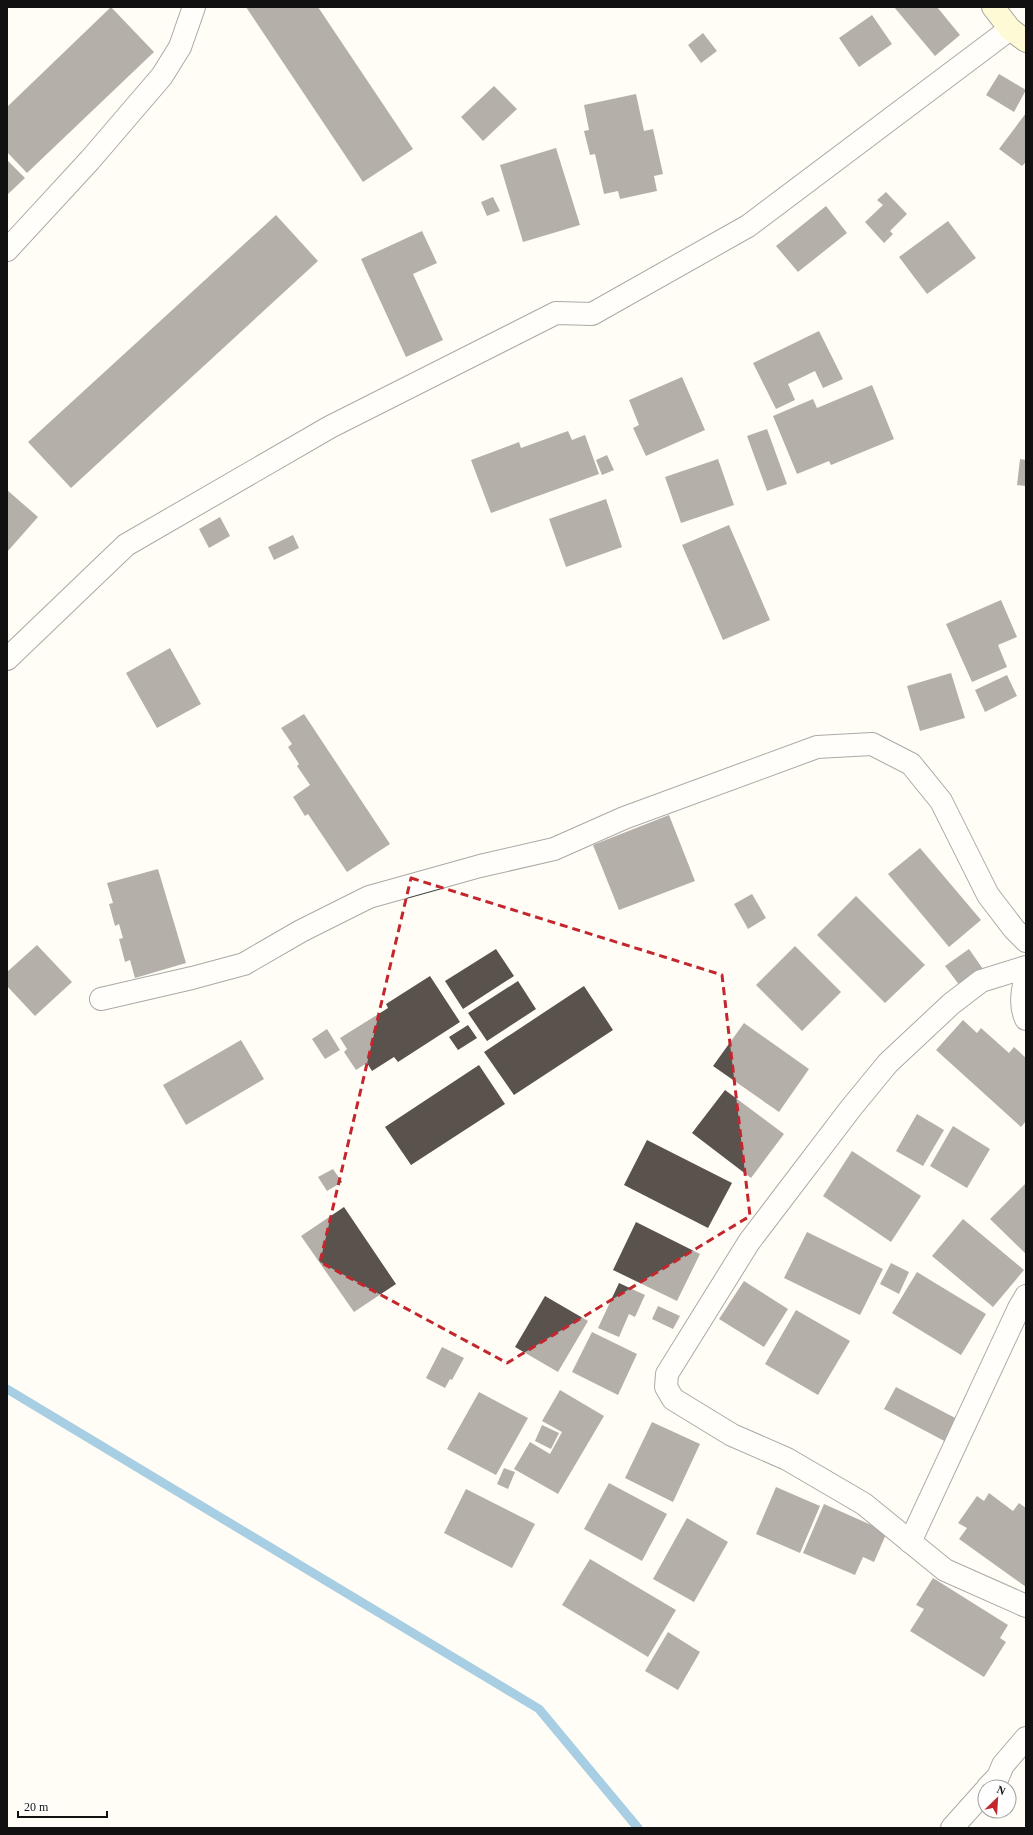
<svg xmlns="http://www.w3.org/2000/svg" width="1033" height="1835" font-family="Georgia,serif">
<rect width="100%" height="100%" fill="#fffdf5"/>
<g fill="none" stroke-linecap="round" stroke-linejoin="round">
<!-- stream -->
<path stroke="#3f96cf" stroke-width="9" d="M 7,1389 L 539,1709 L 638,1828"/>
</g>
<!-- building -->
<path fill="#5a524d" d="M 111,7 L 154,52 L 27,173 L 7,152 L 7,107 Z
M 246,7 L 318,7 L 413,149 L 363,182 Z
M 894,7 L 937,7 L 960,35 L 935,56 Z
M 872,15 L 892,44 L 859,67 L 839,38 Z
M 703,33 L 717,51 L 701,63 L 688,45 Z
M 999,74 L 1026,90 L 1014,112 L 986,95 Z
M 494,86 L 517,109 L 483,141 L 461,117 Z
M 636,94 L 644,131 L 653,129 L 663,174 L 654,176 L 657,191 L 620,199 L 618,191 L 604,194 L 595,154 L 590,155 L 584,131 L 589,130 L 584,105 Z
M 1026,113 L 1026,162 L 1022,166 L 999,149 Z
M 556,148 L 580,225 L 523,242 L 500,165 Z
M 7,160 L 25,178 L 7,195 Z
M 886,192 L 907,214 L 890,231 L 893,234 L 884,243 L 865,222 L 883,205 L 877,200 Z
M 493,197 L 500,211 L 487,216 L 481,202 Z
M 826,206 L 847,233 L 798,272 L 776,246 Z
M 276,215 L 318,261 L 71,488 L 28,442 Z
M 948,221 L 976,258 L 927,294 L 899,257 Z
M 422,231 L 437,263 L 413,274 L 443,340 L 406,357 L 361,259 Z
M 819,331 L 843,379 L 823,388 L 815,371 L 788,384 L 795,400 L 776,409 L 753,363 Z
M 682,377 L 705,430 L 646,456 L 633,428 L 639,425 L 629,400 Z
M 872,385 L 894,439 L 831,465 L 829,461 L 797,474 L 773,416 L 813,399 L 817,408 Z
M 767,429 L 787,484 L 767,491 L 747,436 Z
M 568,431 L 572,440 L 585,435 L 599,474 L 491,513 L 471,460 L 519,442 L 521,448 Z
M 607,455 L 614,470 L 602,475 L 596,460 Z
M 718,459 L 734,505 L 681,523 L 665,477 Z
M 1020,459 L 1026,460 L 1026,486 L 1017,485 Z
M 7,490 L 38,517 L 7,552 Z
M 606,499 L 622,547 L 566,567 L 549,519 Z
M 220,517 L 230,536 L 209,548 L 199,529 Z
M 729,525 L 770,620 L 723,640 L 682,545 Z
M 293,535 L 299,548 L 274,560 L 268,547 Z
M 1001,600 L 1017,637 L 998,645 L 1007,667 L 972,682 L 946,624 Z
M 170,648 L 201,704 L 157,728 L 126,673 Z
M 951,673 L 965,718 L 920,731 L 907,686 Z
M 1007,675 L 1017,696 L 985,712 L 975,690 Z
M 304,714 L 390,844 L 347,872 L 308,814 L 305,816 L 293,797 L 310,785 L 297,766 L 299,764 L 288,747 L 292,744 L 281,728 Z
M 669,815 L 695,881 L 619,910 L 593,845 Z
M 920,848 L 981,920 L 949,947 L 888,874 Z
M 158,869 L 186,963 L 135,978 L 130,960 L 125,962 L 119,939 L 123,938 L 119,924 L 115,926 L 109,904 L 113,903 L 107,883 Z
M 752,894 L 766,918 L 748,929 L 734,904 Z
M 856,896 L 925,965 L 885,1003 L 817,935 Z
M 37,945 L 72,982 L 35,1016 L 7,986 L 7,972 Z
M 795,946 L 841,992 L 802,1031 L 756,985 Z
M 496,949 L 514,976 L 463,1009 L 445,981 Z
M 969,949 L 983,969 L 960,986 L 945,966 Z
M 430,976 L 460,1022 L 398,1062 L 394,1057 L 372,1071 L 367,1063 L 356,1070 L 344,1052 L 347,1049 L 340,1038 L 388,1008 L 386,1004 Z
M 518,981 L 536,1009 L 487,1041 L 468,1013 Z
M 584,986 L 613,1030 L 514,1095 L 484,1052 Z
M 963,1020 L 977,1033 L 981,1028 L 1009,1053 L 1014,1047 L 1026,1058 L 1026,1121 L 1021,1127 L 936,1050 Z
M 744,1023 L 809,1069 L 779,1112 L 713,1066 Z
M 468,1025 L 477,1038 L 458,1050 L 449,1037 Z
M 327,1029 L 340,1050 L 325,1059 L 312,1039 Z
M 241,1040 L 264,1079 L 186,1125 L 163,1085 Z
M 479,1065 L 505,1104 L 411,1165 L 385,1127 Z
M 725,1090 L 784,1134 L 751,1178 L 692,1133 Z
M 917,1114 L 944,1130 L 923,1166 L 896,1151 Z
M 953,1126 L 990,1149 L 967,1188 L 930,1166 Z
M 647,1140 L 732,1183 L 708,1228 L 624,1185 Z
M 852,1151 L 921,1196 L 891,1242 L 823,1196 Z
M 333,1169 L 342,1182 L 327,1191 L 318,1177 Z
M 1026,1183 L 1026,1254 L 990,1219 Z
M 344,1207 L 396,1284 L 354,1312 L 301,1236 Z
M 963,1219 L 1024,1270 L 993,1307 L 932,1256 Z
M 636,1222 L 700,1254 L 677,1301 L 613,1270 Z
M 807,1232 L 883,1269 L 860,1315 L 784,1278 Z
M 891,1263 L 909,1272 L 899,1294 L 880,1284 Z
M 917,1272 L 986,1314 L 961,1355 L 892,1313 Z
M 744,1281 L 788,1309 L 764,1347 L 719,1319 Z
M 619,1283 L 645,1295 L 635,1317 L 629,1314 L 619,1337 L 598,1328 Z
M 545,1296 L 588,1321 L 558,1372 L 515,1347 Z
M 658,1306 L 680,1316 L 673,1329 L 652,1319 Z
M 796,1310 L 850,1341 L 818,1395 L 765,1364 Z
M 592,1332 L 637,1354 L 618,1395 L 572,1372 Z
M 442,1347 L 464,1358 L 452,1380 L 450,1379 L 445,1388 L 426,1378 Z
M 896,1387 L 961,1421 L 950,1444 L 884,1409 Z
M 560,1390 L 604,1416 L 558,1494 L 514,1469 L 530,1442 L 550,1454 L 562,1432 L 542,1421 Z
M 479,1392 L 528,1418 L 496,1475 L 447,1449 Z
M 652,1422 L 700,1444 L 673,1502 L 625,1478 Z
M 542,1425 L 559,1433 L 551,1449 L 535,1441 Z
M 504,1468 L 515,1472 L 508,1489 L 497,1484 Z
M 609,1483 L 667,1514 L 642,1561 L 584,1529 Z
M 776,1487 L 820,1506 L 800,1553 L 756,1534 Z
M 466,1489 L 535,1524 L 512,1568 L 444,1533 Z
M 989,1493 L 1013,1511 L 1019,1503 L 1026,1508 L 1026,1587 L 959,1539 L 967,1528 L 958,1523 L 977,1496 L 984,1501 Z
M 824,1504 L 887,1532 L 874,1562 L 863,1557 L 855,1575 L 803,1553 Z
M 687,1518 L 728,1542 L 694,1602 L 653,1579 Z
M 590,1559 L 676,1610 L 648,1657 L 562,1605 Z
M 933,1578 L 1008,1625 L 1000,1638 L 1006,1642 L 984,1677 L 910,1631 L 924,1609 L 916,1605 Z
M 668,1632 L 700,1652 L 678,1690 L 645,1671 Z"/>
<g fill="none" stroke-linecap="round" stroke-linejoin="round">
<!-- street casing -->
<g stroke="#444" stroke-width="24">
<path id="street" d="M 7,250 L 90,160 L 162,76 L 180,47 L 194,7
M 7,659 L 126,545 L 330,427 L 556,313 L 592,314 L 748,226 L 1010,29
M 1026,967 L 981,981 L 951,1004 L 888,1063 L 851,1108 L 749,1242 L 667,1374 L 666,1387 L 673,1399 L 732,1435 L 787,1459 L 864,1504 L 945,1570 L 1026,1606
M 1026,974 C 1023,990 1019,1004 1026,1019
M 101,999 L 192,978 L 244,964 L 301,931 L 369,897 L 480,866 L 554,849 L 624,818 L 817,747 L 872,744 L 911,764 L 941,801 L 988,895 L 1014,929 L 1026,941
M 910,1542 L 1019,1308 L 1026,1296
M 988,1787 L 998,1777 L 1003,1765 L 1026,1738
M 952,1828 L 985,1791"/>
</g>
<!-- secondary casing -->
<g stroke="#333" stroke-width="24">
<path id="secondary" d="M 993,7 L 1010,29 L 1026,41"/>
</g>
<!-- street -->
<use href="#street" stroke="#fff" stroke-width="22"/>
<!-- secondary -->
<use href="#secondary" stroke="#fff6b0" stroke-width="22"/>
</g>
<!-- marked area -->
<path d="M0 0H1033V1835H0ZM 411,878 L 722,975 L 750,1216 L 507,1363 L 320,1262 Z" fill="#fffdf5" fill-opacity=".55" fill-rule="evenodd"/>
<path fill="none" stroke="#c4262e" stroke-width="3" stroke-dasharray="8 5" stroke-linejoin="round" d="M 411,878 L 722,975 L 750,1216 L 507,1363 L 320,1262 Z"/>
<!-- border -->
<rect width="1033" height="1835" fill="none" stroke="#111111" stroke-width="16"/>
<!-- north arrow -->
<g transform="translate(997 1799) rotate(25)"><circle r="19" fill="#ffffff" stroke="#a0a0a0"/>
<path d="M0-3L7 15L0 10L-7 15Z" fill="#c4262e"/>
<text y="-6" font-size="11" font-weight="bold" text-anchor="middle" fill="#111111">N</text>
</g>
<!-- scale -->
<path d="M18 1811v6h89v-6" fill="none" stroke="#111111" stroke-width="2"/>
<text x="24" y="1811" font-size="12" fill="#111111" stroke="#ffffff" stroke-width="3" paint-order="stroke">20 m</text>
</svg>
